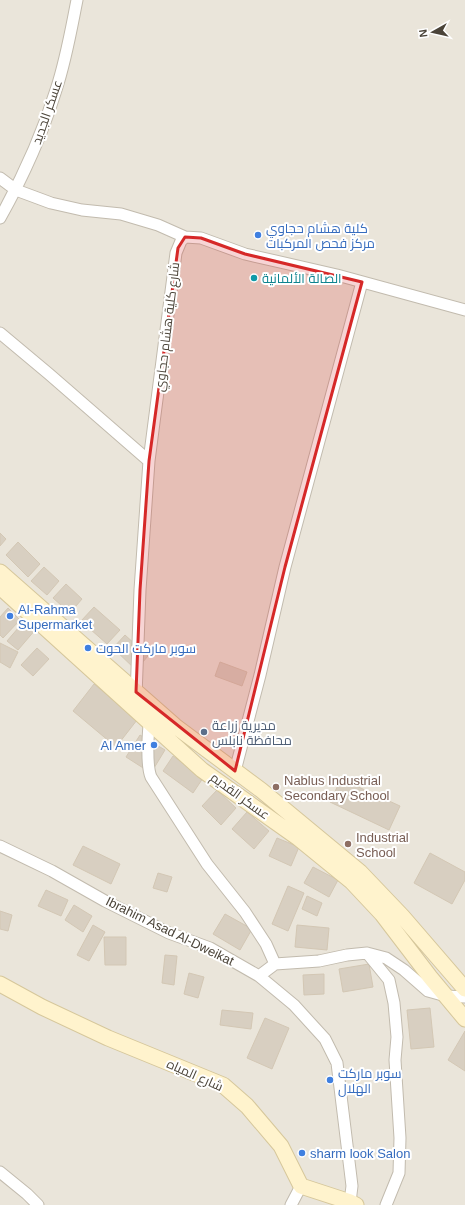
<svg xmlns="http://www.w3.org/2000/svg" width="465" height="1205" font-family="Helvetica,Cairo,sans-serif">
<rect width="100%" height="100%" fill="#f6f3ec"/>
<!-- residential -->
<path fill="#eae5da" d="M 0,0 L 465,0 L 465,1205 L 0,1205 Z"/>
<!-- building -->
<path fill="#d8cfc1" stroke="#d3c7b4" d="M 0,533 L 6,539 L 0,546 Z
M 18,542 L 40,564 L 28,577 L 6,555 Z
M 44,567 L 59,581 L 47,595 L 31,581 Z
M 66,584 L 82,599 L 70,613 L 53,598 Z
M 94,607 L 120,630 L 107,644 L 81,621 Z
M 8,608 L 20,620 L 3,638 L 0,635 L 0,617 Z
M 25,620 L 36,629 L 18,650 L 7,641 Z
M 125,635 L 148,656 L 136,670 L 113,648 Z
M 0,643 L 18,652 L 10,668 L 0,662 Z
M 37,648 L 49,659 L 33,676 L 21,665 Z
M 220,662 L 247,672 L 242,686 L 215,676 Z
M 94,684 L 137,720 L 116,747 L 73,711 Z
M 140,735 L 165,750 L 151,773 L 126,757 Z
M 173,756 L 203,778 L 193,793 L 163,771 Z
M 341,779 L 400,806 L 389,830 L 330,802 Z
M 217,790 L 236,808 L 221,825 L 202,806 Z
M 247,812 L 269,831 L 254,849 L 232,829 Z
M 277,838 L 299,847 L 291,866 L 269,856 Z
M 83,846 L 120,864 L 111,884 L 73,865 Z
M 430,853 L 465,872 L 465,880 L 452,904 L 414,883 Z
M 313,867 L 338,880 L 329,897 L 304,883 Z
M 158,873 L 172,877 L 167,892 L 153,888 Z
M 288,886 L 304,893 L 288,931 L 272,924 Z
M 46,890 L 68,900 L 61,916 L 38,906 Z
M 307,896 L 322,903 L 317,916 L 302,909 Z
M 74,905 L 92,916 L 83,932 L 65,920 Z
M 0,911 L 12,915 L 8,931 L 0,929 Z
M 225,914 L 252,929 L 240,950 L 213,934 Z
M 93,925 L 105,932 L 89,961 L 77,955 Z
M 297,925 L 329,928 L 327,950 L 295,947 Z
M 104,937 L 126,937 L 126,965 L 105,965 Z
M 165,955 L 177,956 L 174,985 L 162,983 Z
M 369,964 L 373,987 L 343,992 L 339,969 Z
M 189,973 L 204,977 L 198,998 L 184,994 Z
M 324,974 L 324,994 L 304,995 L 303,975 Z
M 430,1008 L 434,1047 L 411,1049 L 407,1010 Z
M 222,1010 L 253,1013 L 251,1029 L 220,1025 Z
M 265,1018 L 289,1028 L 272,1069 L 247,1058 Z
M 465,1031 L 465,1071 L 448,1060 Z"/>
<g fill="none" stroke-linecap="round" stroke-linejoin="round">
<!-- street casing -->
<g stroke="#c2bbae" stroke-width="13">
<path id="street" d="M 0,178 L 16,190 L 51,203 L 82,210 L 121,214 L 158,225 L 185,237
M 0,218 C 23,177 42,135 56,90 C 66,60 71,30 77,0
M 0,333 L 49,374 L 149,461
M 136,696 L 140,590 L 149,461 L 176,253 L 181,241 L 185,237 L 201,238 L 245,254 L 337,275 L 465,310
M 150,717 C 148,731 146,765 151,777 L 207,864 L 245,912 L 266,944 L 275,964
M 235,771 L 260,675 L 285,567 L 362,282
M 0,846 L 52,871 L 105,901 L 169,933 L 210,948 L 259,976 L 294,1005 L 325,1039 L 337,1063 L 352,1186 L 350,1202
M 367,953 L 389,980 L 394,1003 L 397,1037 L 395,1060 L 400,1138 L 399,1173 L 386,1205
M 259,976 L 275,964 L 319,961 L 347,955 L 367,953 L 386,958 L 404,970 L 428,991 L 446,996 L 465,997
M 0,1172 L 27,1194 L 38,1205
M 291,1205 L 301,1186"/>
</g>
<!-- secondary casing -->
<g stroke="#d6c79b" stroke-width="17">
<path id="secondary" d="M 0,572 L 175,726 L 261,790 L 360,872 L 402,916 L 465,989
M 0,587 L 202,770 L 298,838 L 352,882 L 382,914 L 430,977 L 465,1019
M 0,984 L 42,1007 L 108,1038 L 223,1085 L 247,1106 L 281,1146 L 301,1186 L 350,1202 L 356,1205"/>
</g>
<!-- street -->
<use href="#street" stroke="#fff" stroke-width="11"/>
<!-- secondary -->
<use href="#secondary" stroke="#fff3cd" stroke-width="15"/>
</g>
<!-- marked area -->
<path fill="#d62828" fill-opacity="0.2" stroke="#d62828" stroke-width="3" stroke-linejoin="round" d="M 185,237 L 201,238 L 245,254 L 362,282 L 285,567 L 235,771 L 136,692 L 140,590 L 149,461 L 178,248 Z"/>
<!-- markers -->
<g fill="#3f7fe0" stroke="#fff" stroke-width="1.5">
<circle cx="258" cy="235" r="4"/>
<circle cx="10" cy="616" r="4"/>
<circle cx="88" cy="648" r="4"/>
<circle cx="154" cy="745" r="4"/>
<circle cx="330" cy="1080" r="4"/>
<circle cx="302" cy="1153" r="4"/>
</g>
<circle fill="#0f9aa8" stroke="#fff" stroke-width="1.5" cx="254" cy="278" r="4"/>
<circle fill="#5c6f8a" stroke="#fff" stroke-width="1.5" cx="204" cy="732" r="4"/>
<g fill="#8d6e63" stroke="#fff" stroke-width="1.5">
<circle cx="276" cy="787" r="4"/>
<circle cx="348" cy="844" r="4"/>
</g>
<g text-anchor="middle" dominant-baseline="central" stroke-width="4" stroke-linejoin="round" paint-order="stroke">
<!-- street labels -->
<g font-size="13" fill="#4b4439" stroke="#fff">
<text transform="translate(47 112) rotate(-71)">عسكر الجديد</text>
<text transform="translate(167 327) rotate(-83)">شارع كلية هشام حجاوي</text>
<text transform="translate(240 796) rotate(36)">عسكر القديم</text>
<text transform="translate(170 931) rotate(26)">Ibrahim Asad Al-Dweikat</text>
<text transform="translate(195 1075) rotate(24)">شارع المياه</text>
</g>
<!-- shop labels -->
<g font-size="13" fill="#366cbe" stroke="#fff" text-anchor="start">
<text x="266" y="228">كلية هشام حجاوي<tspan x="266" dy="15">مركز فحص المركبات</tspan></text>
<text x="18" y="609">Al-Rahma<tspan x="18" dy="15">Supermarket</tspan></text>
<text x="96" y="648">سوبر ماركت الحوت</text>
<text x="146" y="745" text-anchor="end">Al Amer</text>
<text x="338" y="1073">سوبر ماركت<tspan x="338" dy="15">الهلال</tspan></text>
<text x="310" y="1153">sharm look Salon</text>
</g>
<!-- culture labels -->
<g font-size="13" fill="#0d838f" stroke="#fff" text-anchor="start">
<text x="262" y="278">الصالة الألمانية</text>
</g>
<!-- service labels -->
<g font-size="13" fill="#4e5e75" stroke="#fff" text-anchor="start">
<text x="212" y="725">مديرية زراعة<tspan x="212" dy="15">محافظة نابلس</tspan></text>
</g>
<!-- education labels -->
<g font-size="13" fill="#785e54" stroke="#fff" text-anchor="start">
<text x="284" y="780">Nablus Industrial<tspan x="284" dy="15">Secondary School</tspan></text>
<text x="356" y="837">Industrial<tspan x="356" dy="15">School</tspan></text>
</g>
</g>
<!-- north arrow -->
<g transform="translate(433 32) rotate(262)" stroke="#ffffff" stroke-width="3" paint-order="stroke">
<path d="M0-3L7 15L0 10L-7 15Z" fill="#4b4439"/>
<text y="-6" font-size="11" font-weight="bold" text-anchor="middle" fill="#4b4439">N</text>
</g>
</svg>
